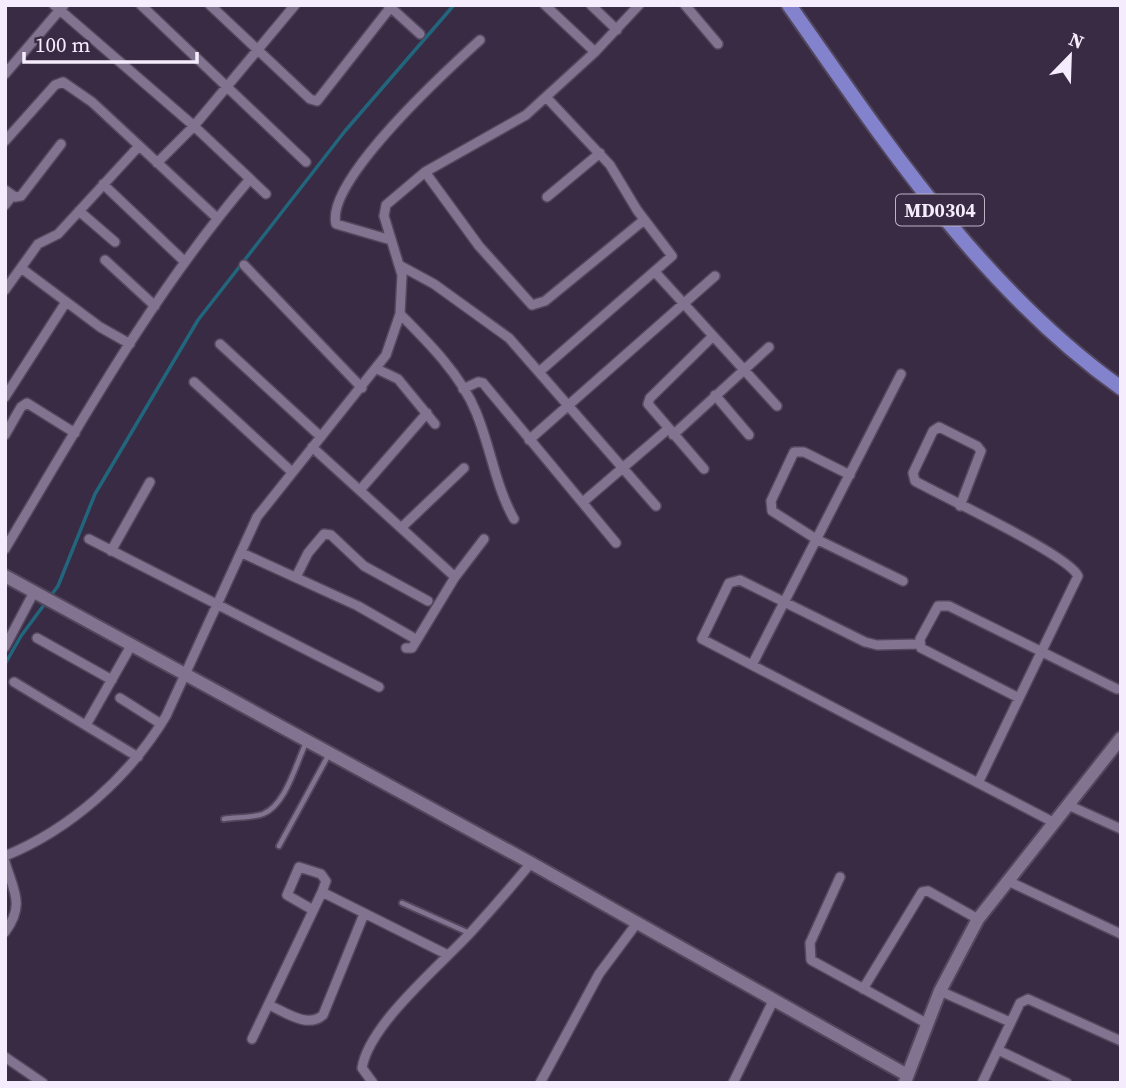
<svg xmlns="http://www.w3.org/2000/svg" width="1126" height="1088" font-family="'Source Serif 4',serif">
<rect width="100%" height="100%" fill="#382b43"/>
<g fill="none" stroke-linecap="round" stroke-linejoin="round">
<!-- stream -->
<path stroke="#22667d" stroke-width="3.5" d="M 5,664 L 21,636 L 58,586 L 95,494 L 198,320 L 345,131 L 454,5"/>
<!-- lane casing -->
<g stroke="#52475d" stroke-width="8">
<path id="lane" d="M 224,819 C 236,817 252,818 263,814 C 286,805 296,763 306,743
M 279,846 L 328,756
M 402,903 L 469,933"/>
</g>
<!-- street casing -->
<g stroke="#52475d" stroke-width="12">
<path id="street" d="M 54,5 L 194,126 L 266,194
M 141,5 L 306,162
M 210,5 L 310,99 L 317,101 L 390,8
M 388,5 L 420,34
M 545,5 L 595,52
M 591,5 L 617,30
M 685,5 L 718,44
M 5,74 L 64,5
M 5,141 L 55,85 L 63,82 L 92,102 L 217,218
M 157,163 L 194,126 L 295,5
M 425,172 L 479,246 L 532,305 L 545,301 L 644,220
M 103,184 L 185,262
M 5,190 L 15,197 L 21,196 L 61,144
M 547,197 L 600,153
M 5,205 L 12,196
M 79,211 L 115,242
M 391,240 L 336,224 C 325,181 448,69 480,40
M 105,260 L 155,306
M 244,265 L 362,388
M 399,265 L 434,284 L 509,338 L 656,506
M 21,268 L 100,327 L 130,344
M 655,272 L 777,406
M 5,290 L 38,244 L 58,234 L 139,146
M 400,314 C 428,342 461,375 476,412 C 491,448 495,485 514,519
M 220,344 L 321,437
M 377,369 L 398,379 L 435,424
M 539,372 L 672,256 L 637,210 L 610,165 L 547,98
M 194,382 L 292,472
M 463,389 L 478,382 L 483,383 L 616,543
M 715,395 L 749,435
M 5,397 L 66,302
M 5,435 L 21,407 L 27,403 L 75,433
M 673,435 L 769,347
M 529,440 L 715,276
M 312,447 L 455,577
M 704,469 L 648,404 L 650,398 L 713,336
M 850,475 L 804,452 L 794,452 L 771,501 L 772,511 L 816,539 L 903,581
M 360,490 L 427,413
M 583,502 L 668,429
M 960,506 L 981,451 L 977,446 L 939,427 L 933,431 L 913,473 L 915,481 C 943,497 1069,555 1078,576 L 979,781
M 401,528 L 464,468
M 89,539 L 379,687
M 5,549 C 81,422 154,291 250,179
M 111,551 L 150,482
M 242,553 L 358,606 L 412,637
M 296,577 L 308,553 L 324,534 L 331,535 L 364,566 L 428,601
M 37,638 L 112,680
M 919,644 L 877,645 L 865,642 L 740,580 L 729,583 L 702,639 L 1053,822
M 5,647 L 34,592
M 406,648 L 412,648 L 455,577 L 484,539
M 752,665 L 901,374
M 14,682 L 138,757
M 120,698 L 161,724
M 1019,698 L 921,648 L 920,639 L 938,606 L 949,606 L 1117,689
M 86,725 L 132,644
M 1068,805 L 1121,829
M 5,856 C 71,829 129,777 166,716 L 257,517 L 386,355 L 400,314 L 402,275 L 384,216 L 386,205 L 425,172 L 526,115 L 595,52 L 639,5
M 5,862 C 14,892 25,905 5,932
M 840,877 L 810,943 L 811,960 L 926,1023
M 1008,881 L 1121,934
M 322,892 L 448,955
M 863,989 L 922,892 L 928,891 L 978,919
M 940,991 L 1010,1022
M 269,1005 C 285,1012 308,1029 323,1015 L 364,914
M 252,1039 L 322,892 L 326,881 L 321,874 L 299,867 L 287,895 L 313,910
M 998,1050 L 1067,1083
M 5,1057 L 43,1083
M 373,1083 L 362,1068 C 369,1024 441,965 472,931 C 492,909 512,886 531,863
M 540,1083 L 599,974 L 637,923
M 733,1083 L 774,999
M 982,1083 L 1020,1003 L 1028,999 L 1121,1041"/>
</g>
<!-- secondary casing -->
<g stroke="#52475d" stroke-width="16">
<path id="secondary" d="M 5,576 L 531,863 L 907,1075
M 905,1082 L 940,991 L 978,919 L 1121,738"/>
</g>
<!-- primary casing -->
<g stroke="#52475d" stroke-width="18">
<path id="primary" d="M 789,5 C 886,143 982,289 1121,388"/>
</g>
<!-- lane -->
<use href="#lane" stroke="#827490" stroke-width="4.5"/>
<!-- street -->
<use href="#street" stroke="#827490" stroke-width="9"/>
<!-- secondary -->
<use href="#secondary" stroke="#827490" stroke-width="12"/>
<!-- primary -->
<use href="#primary" stroke="#8382cd" stroke-width="14"/>
</g>
<g text-anchor="middle" dominant-baseline="central" stroke-width="5" stroke-linejoin="round" paint-order="stroke">
<!-- shield labels -->
<rect fill="#382b43" stroke="#bcb3c5" stroke-width="2" x="896" y="194.5" width="88" height="31" rx="5"/>
<g font-size="19" font-weight="bold" fill="#f5edfd">
<text x="940" y="210">MD0304</text>
</g>
</g>
<!-- border -->
<rect width="1126" height="1088" fill="none" stroke="#f5edfd" stroke-width="14"/>
<!-- north arrow -->
<g transform="translate(1070 56) rotate(23)" stroke="#382b43" stroke-width="5" paint-order="stroke">
<path d="M0-5L12 26L0 18L-12 26Z" fill="#f5edfd"/>
<text y="-10" font-size="19" font-weight="bold" text-anchor="middle" fill="#f5edfd">N</text>
</g>
<!-- scale -->
<path d="M24 52v10h173v-10" fill="none" stroke="#f5edfd" stroke-width="3.5"/>
<text x="35" y="52" font-size="21" fill="#f5edfd" stroke="#382b43" stroke-width="5" paint-order="stroke">100 m</text>
</svg>
